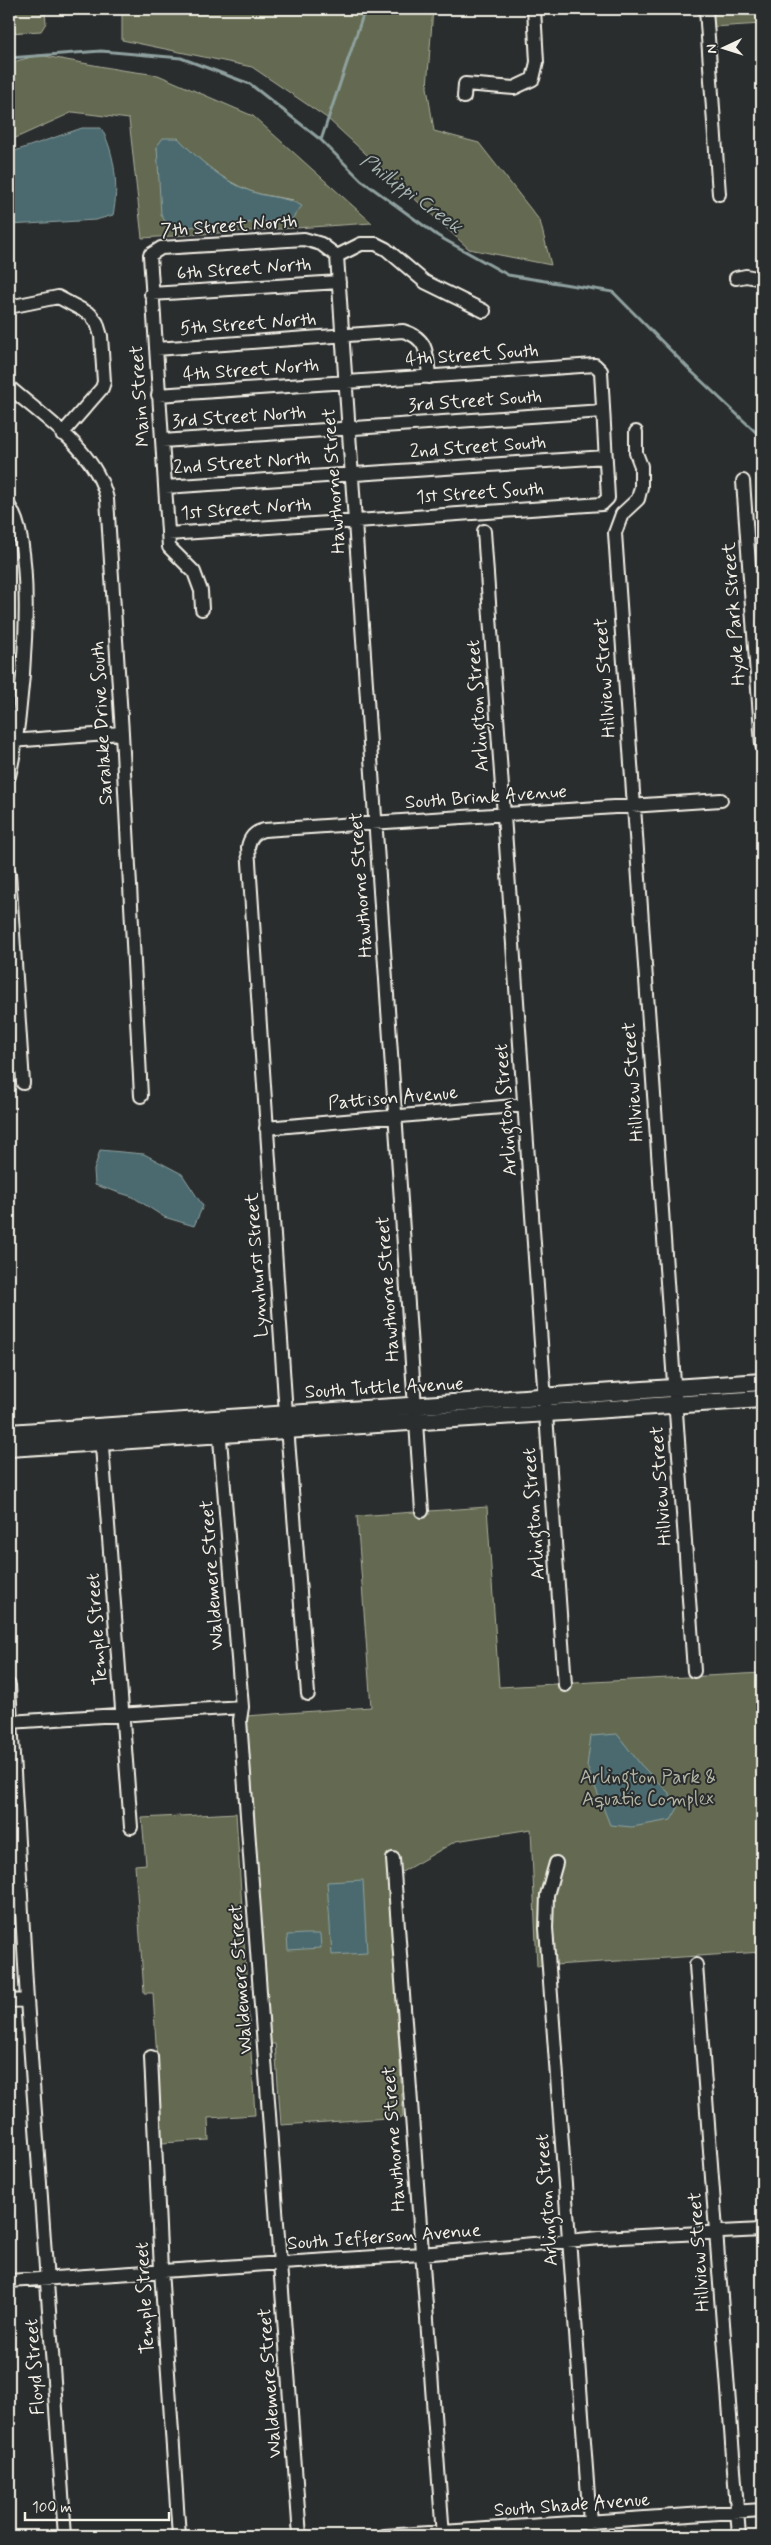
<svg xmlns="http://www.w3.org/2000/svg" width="771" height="2545" font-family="Mynerve,sans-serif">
<rect width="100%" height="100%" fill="#2a2d2e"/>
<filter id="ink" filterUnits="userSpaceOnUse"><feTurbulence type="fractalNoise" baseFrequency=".02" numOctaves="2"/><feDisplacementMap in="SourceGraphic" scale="10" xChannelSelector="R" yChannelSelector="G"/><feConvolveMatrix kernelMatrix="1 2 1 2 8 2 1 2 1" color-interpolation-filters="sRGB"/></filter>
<g filter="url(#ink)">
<!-- green -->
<path fill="#636b51" stroke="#acae9c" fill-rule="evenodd" d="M 9,9 L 45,9 L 46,23 L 41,31 L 9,33 Z
M 122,9 L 433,9 L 427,87 L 434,131 L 479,143 L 540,221 L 551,265 L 469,249 L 327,118 L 252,67 L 122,40 Z
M 712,9 L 762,9 L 762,24 L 713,27 Z
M 39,55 L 121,70 L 158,75 L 253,116 L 372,223 L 142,238 L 129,119 L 73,112 L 9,141 L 9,63 ZM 178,138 C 197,159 223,181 250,191 C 264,196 279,197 293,200 L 160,181 L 157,146 Z
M 487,1507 L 499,1687 L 762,1673 L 762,1811 L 758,1811 L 762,1952 L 554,1965 L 541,1894 L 540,1928 L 543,1966 L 537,1967 L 531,1829 L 456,1841 L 400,1873 L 399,1854 L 388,1855 L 403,2117 L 281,2125 L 275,2044 L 271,2044 L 246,1716 L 371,1707 L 357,1516 Z
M 236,1813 L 255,2115 L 208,2118 L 209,2140 L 162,2143 L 153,1993 L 144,1993 L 135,1865 L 146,1864 L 142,1818 Z"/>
<!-- water -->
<path fill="#4c6b6f" stroke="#8fa19f" d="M 82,128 L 101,128 C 115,152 119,188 113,215 L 96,220 L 9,225 L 9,153 Z
M 163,138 L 178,138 C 198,159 222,181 250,191 C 267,198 286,196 302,206 L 291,220 L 170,228 L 161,215 L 157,146 Z
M 100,1150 L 144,1154 L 182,1174 L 203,1206 L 194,1226 L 164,1217 L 133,1197 L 95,1185 L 94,1170 Z
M 617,1734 L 641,1765 L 669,1793 L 678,1808 L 671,1820 L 632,1827 L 610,1825 L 587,1766 L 591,1736 Z
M 363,1880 L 367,1953 L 332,1955 L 327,1882 Z
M 305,1934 L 320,1934 L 321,1948 L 288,1950 L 287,1935 Z"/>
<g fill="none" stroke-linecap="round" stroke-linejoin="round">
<!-- stream -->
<path stroke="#8fa19f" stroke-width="3" d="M 9,58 L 101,51 L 181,58 L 250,84 L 321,140 L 361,180 L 438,236 L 508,275 L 613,292 L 692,372 L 762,438
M 321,140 L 365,9"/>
<!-- minor casing -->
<g stroke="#f4f1e8" stroke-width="16">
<path id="minor" d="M 706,9 L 719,194
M 464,97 L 465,84 L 514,88 L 533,79 L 537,62 L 534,9
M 337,256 L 422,1511
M 337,256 L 361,244 L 376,244 L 386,249 L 425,282 L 484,311
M 736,278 L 746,276 L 762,279
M 151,294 L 339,282
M 9,307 L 58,297 L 90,314 L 97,323 L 101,336 L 104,382 L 102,388 L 62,434
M 156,349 L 403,331 C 428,338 427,354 429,377
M 9,387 C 44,418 96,450 107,499 L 122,733 L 141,1096
M 158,395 L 595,365 L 601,371 L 608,498 L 602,504 L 168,534
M 636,432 L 636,453 L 641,466 L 641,487 L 638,499 L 622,514 L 615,533 L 694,1671
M 162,441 L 603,411
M 743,481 L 762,745
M 165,487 L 606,457
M 9,506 C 39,547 22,725 9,776
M 484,531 L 565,1685
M 202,609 L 201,591 L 194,572 L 169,547 L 150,255 L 161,248 L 304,239 L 321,244 L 337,256
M 10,741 L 122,733
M 9,873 L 23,1083
M 266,1128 L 524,1105
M 219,1427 L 242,1707 L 240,1720 L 300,2536
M 101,1433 L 131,1827
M 9,1685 L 27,2000 L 65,2536
M 308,1694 L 286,1414 L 248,847 C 250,837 255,832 264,830 L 721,800
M 9,1722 L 242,1707
M 393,1859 L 443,2536
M 556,1863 L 547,1895 L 546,1928 L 591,2536
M 696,1965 L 739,2536
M 9,2001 L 27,2000
M 151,2057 L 161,2270 L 179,2536
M 9,2281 L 421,2254 L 600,2238 L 762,2230
M 384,2536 L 762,2510"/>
</g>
<!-- major casing -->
<g stroke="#f4f1e8" stroke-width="20">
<path id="major" d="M 9,1433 L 762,1382
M 9,1448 L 762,1399"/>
</g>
<!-- minor -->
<use href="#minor" stroke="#2a2d2e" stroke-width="12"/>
<!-- major -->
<use href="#major" stroke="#2a2d2e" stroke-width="16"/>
</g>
</g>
<g text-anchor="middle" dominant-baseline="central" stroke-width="4" stroke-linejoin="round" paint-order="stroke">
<!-- street labels -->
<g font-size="19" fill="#f4f1e8" stroke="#2a2d2e">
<text transform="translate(229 226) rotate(-4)">7th Street North</text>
<text transform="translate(244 269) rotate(-4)">6th Street North</text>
<text transform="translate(248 324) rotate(-4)">5th Street North</text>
<text transform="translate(472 355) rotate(-4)">4th Street South</text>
<text transform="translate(251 370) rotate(-4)">4th Street North</text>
<text transform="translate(140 396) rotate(-94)">Main Street</text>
<text transform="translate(475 401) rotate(-4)">3rd Street South</text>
<text transform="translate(239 417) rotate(-4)">3rd Street North</text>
<text transform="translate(478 447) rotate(-4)">2nd Street South</text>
<text transform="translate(242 463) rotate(-4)">2nd Street North</text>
<text transform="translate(334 481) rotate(-94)">Hawthorne Street</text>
<text transform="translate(480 493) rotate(-4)">1st Street South</text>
<text transform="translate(246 509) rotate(-4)">1st Street North</text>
<text transform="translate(734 614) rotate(-94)">Hyde Park Street</text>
<text transform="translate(605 678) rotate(-94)">Hillview Street</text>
<text transform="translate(478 706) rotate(-94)">Arlington Street</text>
<text transform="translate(102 723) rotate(-93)">Saralake Drive South</text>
<text transform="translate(486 797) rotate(-4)">South Brink Avenue</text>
<text transform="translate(361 885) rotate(-94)">Hawthorne Street</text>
<text transform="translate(633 1082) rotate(-94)">Hillview Street</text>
<text transform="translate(393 1098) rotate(-5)">Pattison Avenue</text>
<text transform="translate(506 1110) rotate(-94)">Arlington Street</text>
<text transform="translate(257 1265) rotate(-94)">Lynnhurst Street</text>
<text transform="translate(388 1289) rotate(-94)">Hawthorne Street</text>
<text transform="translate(384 1388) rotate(-3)">South Tuttle Avenue</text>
<text transform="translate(661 1486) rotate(-94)">Hillview Street</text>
<text transform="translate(534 1514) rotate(-94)">Arlington Street</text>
<text transform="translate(212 1575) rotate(-94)">Waldemere Street</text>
<text transform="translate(97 1629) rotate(-94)">Temple Street</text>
<text transform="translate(241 1979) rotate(-94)">Waldemere Street</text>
<text transform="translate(394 2139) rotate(-94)">Hawthorne Street</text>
<text transform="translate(547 2200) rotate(-94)">Arlington Street</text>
<text transform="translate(384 2237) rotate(-4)">South Jefferson Avenue</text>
<text transform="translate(699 2252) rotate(-94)">Hillview Street</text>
<text transform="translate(145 2298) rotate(-93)">Temple Street</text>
<text transform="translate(35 2367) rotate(-94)">Floyd Street</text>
<text transform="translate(270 2383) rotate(-94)">Waldemere Street</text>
<text transform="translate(572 2505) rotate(-4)">South Shade Avenue</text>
</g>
<!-- park labels -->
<g font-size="19" fill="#b3b5a4" stroke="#2a2d2e">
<text x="648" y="1777">Arlington Park &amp;<tspan x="648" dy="22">Aquatic Complex</tspan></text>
</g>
<!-- water labels -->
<g font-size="20" font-style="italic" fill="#a8b5b2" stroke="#2a2d2e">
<text transform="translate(411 194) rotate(36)">Phillippi Creek</text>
</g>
</g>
<!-- margin -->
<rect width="771" height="2545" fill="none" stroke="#2a2d2e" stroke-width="30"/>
<rect x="15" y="15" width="741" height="2515" fill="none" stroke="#f4f1e8" stroke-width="2" filter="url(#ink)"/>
<!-- north arrow -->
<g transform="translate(724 48) rotate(266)" stroke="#2a2d2e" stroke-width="4" paint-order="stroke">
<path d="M0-4L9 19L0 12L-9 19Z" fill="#f4f1e8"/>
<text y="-8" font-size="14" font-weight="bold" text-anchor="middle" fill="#f4f1e8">N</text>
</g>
<!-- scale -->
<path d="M25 2512v8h144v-8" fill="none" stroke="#f4f1e8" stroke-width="2.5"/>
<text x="32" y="2512" font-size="15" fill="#f4f1e8" stroke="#2a2d2e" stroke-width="4" paint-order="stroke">100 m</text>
</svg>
